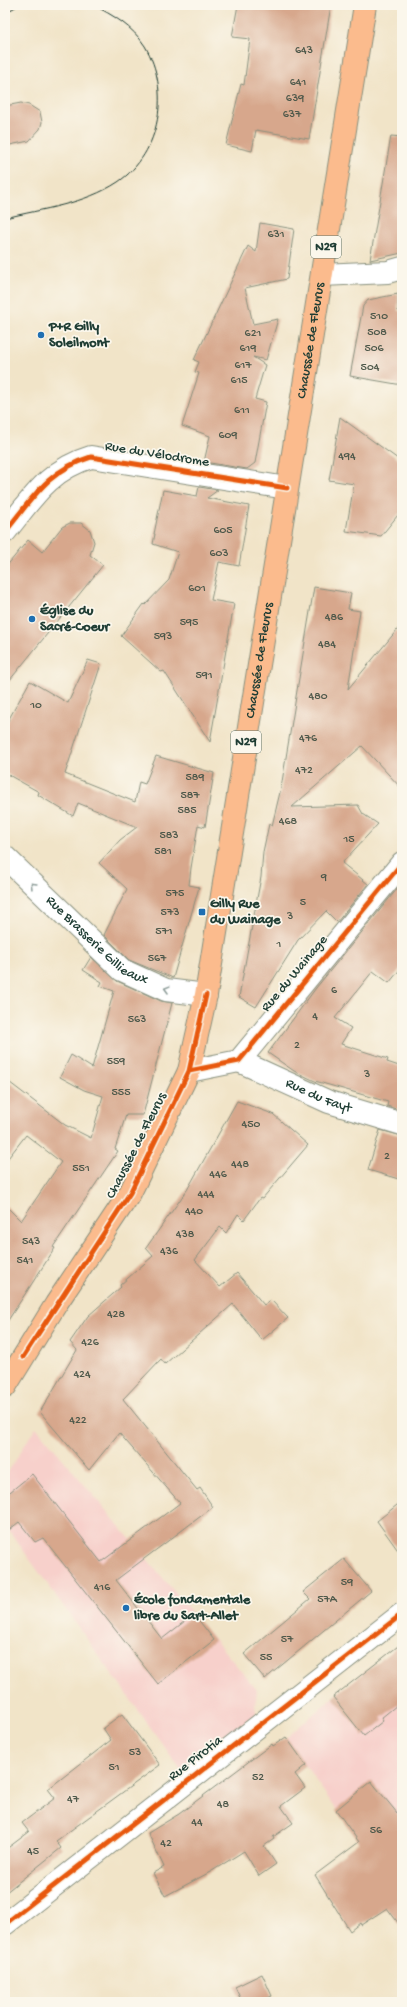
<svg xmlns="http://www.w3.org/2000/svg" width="407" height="2007" font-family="'Gochi Hand',sans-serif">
<rect width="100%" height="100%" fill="#fbf7ec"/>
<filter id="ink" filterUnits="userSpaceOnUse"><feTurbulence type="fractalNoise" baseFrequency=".025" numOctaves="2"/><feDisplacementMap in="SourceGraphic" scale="8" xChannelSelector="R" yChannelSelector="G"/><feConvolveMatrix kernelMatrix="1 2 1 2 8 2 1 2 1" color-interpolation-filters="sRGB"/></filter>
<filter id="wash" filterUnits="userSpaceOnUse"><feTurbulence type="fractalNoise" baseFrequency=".012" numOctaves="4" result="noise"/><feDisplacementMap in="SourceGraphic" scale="16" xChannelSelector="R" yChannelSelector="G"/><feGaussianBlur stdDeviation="0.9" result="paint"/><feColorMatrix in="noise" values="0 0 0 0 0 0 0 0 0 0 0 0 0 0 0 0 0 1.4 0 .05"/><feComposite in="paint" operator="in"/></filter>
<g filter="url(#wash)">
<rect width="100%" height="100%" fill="#f1e4c8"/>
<!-- built -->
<path fill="#f7d0cb" d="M 36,1427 L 257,1690 L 255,1706 L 257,1717 L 184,1774 L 5,1525 L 5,1477 Z
M 402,1643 L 402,1898 L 400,1900 L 286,1738 L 333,1697 Z"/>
<g id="blocks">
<!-- building -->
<path fill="#d7a78c" d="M 238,5 L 331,5 L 309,139 L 256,130 L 252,151 L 226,145 L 241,84 L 244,85 L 250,39 L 232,37 Z
M 21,103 L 29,105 L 40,112 L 42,122 L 40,129 L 29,141 L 5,146 L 5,106 Z
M 391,136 L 402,137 L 402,253 L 370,260 Z
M 260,223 L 294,229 L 287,279 L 245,288 L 253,324 L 278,319 L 266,360 L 253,357 L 265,365 L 255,399 L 266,402 L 255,463 L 247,469 L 204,462 L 210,436 L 182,426 L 199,373 L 195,372 L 199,362 L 194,360 L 248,246 L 256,252 Z
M 398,294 L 398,311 L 402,311 L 402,385 L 350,376 L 363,306 L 368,300 Z
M 340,417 L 402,462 L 402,510 L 381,536 L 346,531 L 354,484 L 329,480 Z
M 199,487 L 218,490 L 207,498 L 249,506 L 239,566 L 219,562 L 211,600 L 234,604 L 210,742 L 164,671 L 161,672 L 121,636 L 144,604 L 145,605 L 169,580 L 178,552 L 153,544 L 155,534 L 154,534 L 163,490 L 197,496 Z
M 70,523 L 81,523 L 90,530 L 94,542 L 90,555 L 103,565 L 5,686 L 5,568 L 28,540 L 42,552 L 62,527 Z
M 314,587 L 351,593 L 348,609 L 360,611 L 348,689 L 402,624 L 402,789 L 362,746 L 292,807 L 358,805 L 363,814 L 378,824 L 342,863 L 368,884 L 337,922 L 326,911 L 298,940 L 256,1007 L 239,997 L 261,877 L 263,852 L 269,824 L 272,826 L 281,788 Z
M 88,660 L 101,664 L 65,774 L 135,802 L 139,782 L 145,784 L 156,756 L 214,773 L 205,827 L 198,825 L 191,868 L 189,885 L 199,887 L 173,978 L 129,960 L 104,935 L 127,889 L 99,863 L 120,840 L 137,827 L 78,803 L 73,816 L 38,795 L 39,792 L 5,773 L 5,726 L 30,681 L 68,703 Z
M 402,883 L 402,967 L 389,983 L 373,971 L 335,1018 L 351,1028 L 341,1044 L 388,1059 L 387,1062 L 402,1067 L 402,1111 L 387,1106 L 388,1102 L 315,1081 L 294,1071 L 268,1053 L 316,988 Z
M 91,957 L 117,981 L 161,1001 L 172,1003 L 143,1115 L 126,1115 L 115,1149 L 118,1151 L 53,1247 L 55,1248 L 5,1325 L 5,1205 L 21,1221 L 61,1162 L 26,1135 L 5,1162 L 5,1079 L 65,1125 L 91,1138 L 103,1096 L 84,1090 L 60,1077 L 71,1055 L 92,1068 L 114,991 L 100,986 L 102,982 L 83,970 Z
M 237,1101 L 273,1114 L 308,1145 L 262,1199 L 260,1198 L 244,1220 L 238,1214 L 226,1233 L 220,1227 L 195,1260 L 220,1287 L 237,1273 L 264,1305 L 271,1300 L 288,1318 L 262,1340 L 233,1304 L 165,1364 L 161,1359 L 123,1399 L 197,1490 L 200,1488 L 213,1507 L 116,1580 L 162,1639 L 194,1614 L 214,1640 L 158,1684 L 43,1538 L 35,1542 L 19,1522 L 5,1533 L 5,1496 L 32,1474 L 101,1562 L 180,1503 L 119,1433 L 89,1470 L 40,1412 L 77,1350 L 70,1342 L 88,1316 L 121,1287 L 120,1285 L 153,1256 L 146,1248 L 187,1190 Z
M 380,1130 L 402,1136 L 402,1180 L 368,1170 Z
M 402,1501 L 402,1556 L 377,1521 Z
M 344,1559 L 371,1591 L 265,1679 L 244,1654 L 310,1599 L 303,1592 Z
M 402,1643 L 402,1701 L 381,1718 L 383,1721 L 364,1736 L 333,1697 Z
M 122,1714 L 160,1765 L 56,1841 L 61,1848 L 5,1893 L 5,1850 L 29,1832 L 22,1823 L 55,1798 L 48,1789 L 111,1740 L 103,1728 Z
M 286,1737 L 306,1765 L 295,1774 L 305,1788 L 281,1806 L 293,1823 L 273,1837 L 274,1839 L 264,1846 L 276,1864 L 259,1876 L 244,1851 L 212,1871 L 165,1896 L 153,1873 L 164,1867 L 148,1833 L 179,1814 L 272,1744 L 273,1746 Z
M 371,1781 L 402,1819 L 402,1928 L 387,1908 L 361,1925 L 360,1923 L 350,1931 L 315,1875 L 359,1842 L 336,1810 Z
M 262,1974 L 272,1996 L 259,2002 L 242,2002 L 235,1987 Z"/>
</g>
</g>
<g filter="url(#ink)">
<use href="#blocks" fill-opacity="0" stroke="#88907e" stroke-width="1"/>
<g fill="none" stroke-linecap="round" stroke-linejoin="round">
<!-- minor casing -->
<g stroke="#88907e" stroke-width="24">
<g id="minor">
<path d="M 322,275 L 388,272 L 402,268"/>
<path d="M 5,532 C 32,499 48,470 91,457 L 287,488"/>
<path id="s1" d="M 5,857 L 122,970 L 166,990 L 206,995"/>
<path id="s2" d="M 239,1061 L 329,1102 L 402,1124"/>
<path d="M 5,1924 L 402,1614"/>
</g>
</g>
<!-- tertiary casing -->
<g stroke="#88907e" stroke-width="24">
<path id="tertiary" d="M 189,1071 L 239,1061 L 402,863"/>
</g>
<!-- primary casing -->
<g stroke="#88907e" stroke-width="24">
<g id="primary">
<path id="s3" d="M 5,1387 L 56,1304 L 130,1193 L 189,1071 L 206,995 L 365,5"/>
</g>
</g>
<!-- minor -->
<use href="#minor" stroke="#fff" stroke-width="22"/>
<!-- tertiary -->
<use href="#tertiary" stroke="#fff" stroke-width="22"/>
<!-- primary -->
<use href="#primary" stroke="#fbbb8d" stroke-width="22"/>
<!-- tram -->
<path stroke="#1f3d34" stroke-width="1" d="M 5,13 L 19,5
M 5,218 C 42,209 85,204 118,182 C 161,153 171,90 145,46 C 133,27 113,15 93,5"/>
<!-- cycleway casing -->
<g stroke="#fbf7ec" stroke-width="8">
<path id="cycleway" d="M 5,532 C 32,499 48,470 91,457 L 287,488
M 189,1071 L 239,1061 L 402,863
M 23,1357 L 130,1193 L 189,1071 L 206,995
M 5,1924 L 402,1614"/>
</g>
<!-- cycleway -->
<use href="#cycleway" stroke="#e8590c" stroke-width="5"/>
</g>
<!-- one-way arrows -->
<defs><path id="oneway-chevron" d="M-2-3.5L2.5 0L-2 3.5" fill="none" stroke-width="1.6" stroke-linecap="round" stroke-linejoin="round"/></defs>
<g stroke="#8f9e9a">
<use href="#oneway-chevron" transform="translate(33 885) rotate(-135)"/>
<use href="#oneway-chevron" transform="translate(167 989) rotate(-165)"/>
</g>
</g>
<!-- markers -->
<g fill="#1f6fb2" stroke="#fbf7ec" stroke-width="1.5">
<circle cx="41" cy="335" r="4"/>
<circle cx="32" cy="619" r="4"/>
<rect x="198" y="908" width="8" height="8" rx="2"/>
<circle cx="126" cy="1608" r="4"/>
</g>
<g text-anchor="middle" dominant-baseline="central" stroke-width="3.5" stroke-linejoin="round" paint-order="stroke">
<!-- number labels -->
<g font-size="12" fill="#4d584a">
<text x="304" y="51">643</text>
<text x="298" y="83">641</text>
<text x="295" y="99">639</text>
<text x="292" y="115">637</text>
<text x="276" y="235">631</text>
<text x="379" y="317">510</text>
<text x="377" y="333">508</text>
<text x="253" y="334">621</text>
<text x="248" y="349">619</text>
<text x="374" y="349">506</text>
<text x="243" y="366">617</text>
<text x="370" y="368">504</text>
<text x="239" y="381">615</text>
<text x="242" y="411">611</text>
<text x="228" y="436">609</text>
<text x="347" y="457">494</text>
<text x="223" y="531">605</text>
<text x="219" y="554">603</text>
<text x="197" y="589">601</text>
<text x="334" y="618">486</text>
<text x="189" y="623">595</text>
<text x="163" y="637">593</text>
<text x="327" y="645">484</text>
<text x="204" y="676">591</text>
<text x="318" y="697">480</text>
<text x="36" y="706">10</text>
<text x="308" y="739">476</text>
<text x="304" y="771">472</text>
<text x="195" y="778">589</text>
<text x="190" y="796">587</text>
<text x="187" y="811">585</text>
<text x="288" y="822">468</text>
<text x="169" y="836">583</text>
<text x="349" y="840">15</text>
<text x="163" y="852">581</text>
<text x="324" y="878">9</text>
<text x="175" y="894">575</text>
<text x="303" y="903">5</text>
<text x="170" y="913">573</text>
<text x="290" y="917">3</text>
<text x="164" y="932">571</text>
<text x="279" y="945">1</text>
<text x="157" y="959">567</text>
<text x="334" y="991">6</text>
<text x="315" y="1017">4</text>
<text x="137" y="1020">563</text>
<text x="297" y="1046">2</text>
<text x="116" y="1062">559</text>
<text x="367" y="1075">3</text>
<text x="121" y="1093">555</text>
<text x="251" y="1125">450</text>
<text x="387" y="1157">2</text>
<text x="240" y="1165">448</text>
<text x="81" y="1169">551</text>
<text x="218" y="1175">446</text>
<text x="206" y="1195">444</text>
<text x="194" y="1212">440</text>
<text x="185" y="1235">438</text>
<text x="31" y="1242">543</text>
<text x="169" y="1252">436</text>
<text x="25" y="1261">541</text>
<text x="116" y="1315">428</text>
<text x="90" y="1343">426</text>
<text x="82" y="1375">424</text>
<text x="78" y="1421">422</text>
<text x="347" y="1583">59</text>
<text x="102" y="1588">416</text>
<text x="327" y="1600">57A</text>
<text x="287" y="1640">57</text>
<text x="266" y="1658">55</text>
<text x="135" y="1753">53</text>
<text x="114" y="1768">51</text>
<text x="258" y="1778">52</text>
<text x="73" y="1800">47</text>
<text x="223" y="1805">48</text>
<text x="197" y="1823">44</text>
<text x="376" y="1831">56</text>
<text x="166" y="1844">42</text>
<text x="33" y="1852">45</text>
</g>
<!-- shield labels -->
<g fill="#fbf7ec" stroke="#61756b" stroke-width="1">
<rect x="311" y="236" width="30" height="22" rx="3"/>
<rect x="231" y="731" width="30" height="22" rx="3"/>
</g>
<g font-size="13" font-weight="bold" fill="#1f3d34">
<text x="326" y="247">N29</text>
<text x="246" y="742">N29</text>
</g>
<!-- poi labels -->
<g font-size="14" font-weight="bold" fill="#1f3d34" stroke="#fbf7ec" text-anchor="start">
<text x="49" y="327">P+R Gilly<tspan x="49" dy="16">Soleilmont</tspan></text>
<text x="40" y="611">Église du<tspan x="40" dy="16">Sacré-Coeur</tspan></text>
<text x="210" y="904">Gilly Rue<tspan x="210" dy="16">du Wainage</tspan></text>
<text x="134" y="1600">École fondamentale<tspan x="134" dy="16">libre du Sart-Allet</tspan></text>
</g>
<!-- street labels -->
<g font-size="14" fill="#1f3d34" stroke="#fbf7ec">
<text stroke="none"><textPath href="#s3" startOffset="1107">Chaussée de Fleurus</textPath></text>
<text transform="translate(157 455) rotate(9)">Rue du Vélodrome</text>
<text stroke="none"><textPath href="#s3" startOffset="783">Chaussée de Fleurus</textPath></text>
<text stroke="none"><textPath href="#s1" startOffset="125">Rue Brasserie Gillieaux</textPath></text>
<text transform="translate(295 974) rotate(-50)">Rue du Wainage</text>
<text stroke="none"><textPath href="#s2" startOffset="87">Rue du Fayt</textPath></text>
<text transform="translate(137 1146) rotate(-63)">Chaussée de Fleurus</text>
<text transform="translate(196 1759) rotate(-38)">Rue Pirotia</text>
</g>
</g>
<!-- margin -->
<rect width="407" height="2007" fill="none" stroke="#fbf7ec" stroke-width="20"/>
</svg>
